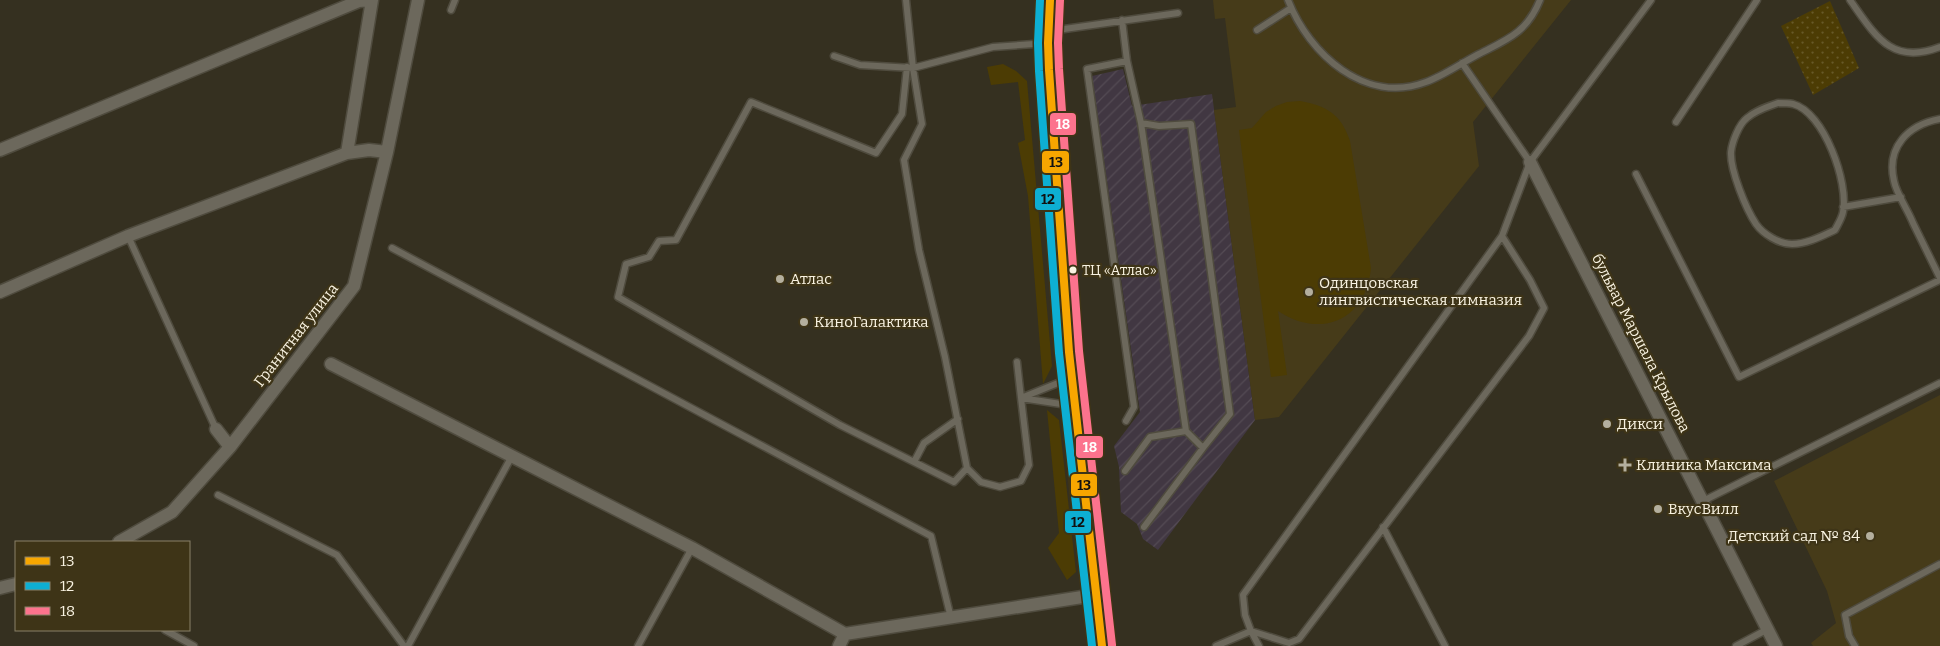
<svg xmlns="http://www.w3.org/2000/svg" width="1940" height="646" font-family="Bitter,serif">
<defs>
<pattern id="industrial-furrows" width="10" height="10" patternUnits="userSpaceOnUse" patternTransform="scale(1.25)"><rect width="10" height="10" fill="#413742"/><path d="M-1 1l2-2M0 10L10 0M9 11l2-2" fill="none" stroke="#544b54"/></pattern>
<pattern id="park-dots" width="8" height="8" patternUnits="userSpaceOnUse" patternTransform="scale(1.25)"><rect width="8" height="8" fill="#4c3c04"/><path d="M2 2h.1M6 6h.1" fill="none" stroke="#675928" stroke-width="1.8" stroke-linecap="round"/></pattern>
</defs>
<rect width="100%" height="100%" fill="#353020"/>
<!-- industrial -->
<path fill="url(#industrial-furrows)" d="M 1123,69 L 1132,106 L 1212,94 L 1255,420 L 1158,550 L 1143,539 L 1137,524 L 1121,512 L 1119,467 L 1114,446 L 1140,412 L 1092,76 Z"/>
<!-- built -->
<path fill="#463b19" d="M 1213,0 L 1571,0 L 1473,122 L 1479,166 L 1279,417 L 1255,420 L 1214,110 L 1236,107 L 1225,18 L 1215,19 Z
M 1940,395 L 1940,646 L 1813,646 L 1811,643 L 1836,623 L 1827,591 L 1774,481 Z"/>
<!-- green -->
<path fill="#4c3c04" d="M 1003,64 L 1016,71 L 1027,81 L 1052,366 L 1043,384 L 1028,196 L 1018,143 L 1025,140 L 1018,82 L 991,85 L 987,67 Z
M 1300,101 C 1327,106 1341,114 1350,141 L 1371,268 C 1366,321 1320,339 1278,311 L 1287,375 L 1271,377 L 1239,130 L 1252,128 L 1266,112 L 1276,106 L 1287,102 Z
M 1047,410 L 1059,420 L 1076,572 L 1067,580 L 1048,548 L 1059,533 Z"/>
<!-- park -->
<path fill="url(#park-dots)" d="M 1830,1 L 1859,68 L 1813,95 L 1781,26 Z"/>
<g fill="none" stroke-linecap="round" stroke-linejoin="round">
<!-- service casing -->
<g stroke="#4f4b3e" stroke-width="9">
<path id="service" d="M 906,0 L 913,68 L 922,124 L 904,160 L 919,250 L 945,357 L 967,468 L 981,482 L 1000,487 L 1021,481 L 1029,465 L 1021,398 L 1061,404 L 1074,403
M 1288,0 C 1309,54 1365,105 1426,82 C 1443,76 1460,64 1477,55 C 1506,40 1527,33 1540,0
M 1850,0 C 1875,35 1891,66 1940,47
M 451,10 L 455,0
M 1122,20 L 1127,61 L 1087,69 L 1134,407 L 1126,421
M 1257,30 L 1291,8
M 1050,31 L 1178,13
M 834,56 L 860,65 L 913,68 L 993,47 L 1048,43
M 1462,63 L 1530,162
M 907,67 L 902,114 L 876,153 L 751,102 L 676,240 L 659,241 L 649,257 L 626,264 L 618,297 L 840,425 L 954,482 L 967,468
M 1778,103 C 1782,103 1788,103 1793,104 C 1824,112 1849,183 1843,212 C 1842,218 1838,224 1835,230 C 1822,236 1807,244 1792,244 C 1779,244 1763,234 1756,224 C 1746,209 1730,170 1731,152 C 1732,142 1739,124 1747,118 C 1756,110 1767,107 1778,103 Z
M 1940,119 C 1908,125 1886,147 1894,181 C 1896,193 1908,210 1913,223 C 1922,241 1931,260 1940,278
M 1676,122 L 1757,0
M 1141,123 L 1159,126 L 1191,124 L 1230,414 L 1203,448
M 1636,174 L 1739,377 L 1940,280
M 1843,207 L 1901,197
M 128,236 L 216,429
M 1502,236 L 1530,280 L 1544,308 L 1529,336 L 1299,639 L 1289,643 L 1251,631 L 1245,615 L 1243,595 L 1502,236 L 1530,162 L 1651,0
M 392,248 L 931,536 L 951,618
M 1017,362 L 1021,398 L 1058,383 L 1070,381
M 914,462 L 924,443 L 958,419
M 1125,471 L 1150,437 L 1186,431 L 1141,123 L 1127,61
M 218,495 L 337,555 L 404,646
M 1703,501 L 1940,383
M 1144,527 L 1203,448 L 1186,431
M 1383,527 L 1445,646
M 165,630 L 194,646
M 408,646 L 512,456
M 638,646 L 692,548
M 1216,646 L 1251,631 L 1259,646
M 1736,646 L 1768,629
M 1855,646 L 1849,636 L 1845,615 L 1940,564"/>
</g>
<!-- minor casing -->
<g stroke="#4f4b3e" stroke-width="15">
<path id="minor" d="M 0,150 L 359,1 L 371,0
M 347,153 L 372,0
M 1530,162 L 1776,646
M 0,292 L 128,236 L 347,153 L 369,150 L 387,152
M 331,364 L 692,548 L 845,634 L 1095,595
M 216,429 L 230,447
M 119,542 L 172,512 L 230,447 L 354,286 L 387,152 L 418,0
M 0,588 L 16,584
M 839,646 L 845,634"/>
</g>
<!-- secondary casing -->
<g stroke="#4f4b3e" stroke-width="20">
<path id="secondary" d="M 1050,0 L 1048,43 L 1049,70 L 1069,352 L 1102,646"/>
</g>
<!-- service -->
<use href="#service" stroke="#6c685c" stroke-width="6"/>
<!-- minor -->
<use href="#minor" stroke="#6c685c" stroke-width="12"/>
<!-- secondary -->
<use href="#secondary" stroke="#726c61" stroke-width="18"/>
<!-- bus-1 casing -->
<g stroke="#3e3417" stroke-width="11">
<path id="bus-1" d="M 1050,0 L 1048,43 L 1049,70 L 1069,352 L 1102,646"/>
</g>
<!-- bus-2 casing -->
<g stroke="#3e3417" stroke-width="11">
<path id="bus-2" d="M 1040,0 L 1038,43 L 1039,71 L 1059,353 L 1092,646"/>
</g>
<!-- bus-3 casing -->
<g stroke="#3e3417" stroke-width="11">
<path id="bus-3" d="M 1060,0 L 1058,43 L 1059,69 L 1079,351 L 1112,645"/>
</g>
<!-- bus-1 -->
<use href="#bus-1" stroke="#f7a600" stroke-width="8"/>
<!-- bus-2 -->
<use href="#bus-2" stroke="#0dafd3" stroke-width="8"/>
<!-- bus-3 -->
<use href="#bus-3" stroke="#fc738d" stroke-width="8"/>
</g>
<!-- markers -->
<circle fill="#f9f3e2" stroke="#3e3417" stroke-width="2" cx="1073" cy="270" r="4.5"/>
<g fill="#b4af9e" stroke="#3e3417" stroke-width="2">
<circle cx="780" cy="279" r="5"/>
<circle cx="1309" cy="292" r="5"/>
<circle cx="804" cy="322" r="5"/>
<circle cx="1607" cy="424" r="5"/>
<path d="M1622.5 457.5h5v5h5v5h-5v5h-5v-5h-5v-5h5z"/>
<circle cx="1658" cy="509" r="5"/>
<circle cx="1870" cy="536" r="5"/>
</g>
<g text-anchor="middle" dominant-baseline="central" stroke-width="4.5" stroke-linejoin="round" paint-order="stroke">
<!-- bus labels -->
<g font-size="14" fill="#f9f3e2" stroke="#3e3417" text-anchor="start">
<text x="1082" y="270">ТЦ «Атлас»</text>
</g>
<!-- poi labels -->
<g font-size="15" fill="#f9f3e2" stroke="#3e3417" text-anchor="start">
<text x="790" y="279">Атлас</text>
<text x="1319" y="283">Одинцовская<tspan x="1319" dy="17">лингвистическая гимназия</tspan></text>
<text x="814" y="322">КиноГалактика</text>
<text x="1617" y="424">Дикси</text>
<text x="1636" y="465">Клиника Максима</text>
<text x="1668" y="509">ВкусВилл</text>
<text x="1860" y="536" text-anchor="end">Детский сад № 84</text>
</g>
<!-- street labels -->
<g font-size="15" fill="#f9f3e2" stroke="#3e3417">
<text transform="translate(296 335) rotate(-52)">Гранитная улица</text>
<text transform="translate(1641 343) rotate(63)">бульвар Маршала Крылова</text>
</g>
</g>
<g stroke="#3e3417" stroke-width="2">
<rect x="1049" y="112" width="28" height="24" rx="5" fill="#fc738d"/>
<rect x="1041" y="150" width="29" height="24" rx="5" fill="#f7a600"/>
<rect x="1034" y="187" width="28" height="24" rx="5" fill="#0dafd3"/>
<rect x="1075" y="435" width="29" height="24" rx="5" fill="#fc738d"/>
<rect x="1070" y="473" width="28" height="24" rx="5" fill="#f7a600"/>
<rect x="1064" y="510" width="28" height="24" rx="5" fill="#0dafd3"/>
</g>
<g font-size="14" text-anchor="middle" font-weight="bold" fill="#fff">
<text x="1063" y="129">18</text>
<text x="1090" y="452">18</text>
</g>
<g font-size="14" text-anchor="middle" font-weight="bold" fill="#111">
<text x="1056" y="167">13</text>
<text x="1048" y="204">12</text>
<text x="1084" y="490">13</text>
<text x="1078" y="527">12</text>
</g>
<!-- legend -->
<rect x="15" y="541" width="175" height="90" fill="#3e3417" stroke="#898068"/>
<rect x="25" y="557" width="25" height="8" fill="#f7a600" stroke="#898068"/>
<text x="60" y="566" font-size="15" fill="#f9f3e2">13</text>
<rect x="25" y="582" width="25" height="8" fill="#0dafd3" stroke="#898068"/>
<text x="60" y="591" font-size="15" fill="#f9f3e2">12</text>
<rect x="25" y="607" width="25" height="8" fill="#fc738d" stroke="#898068"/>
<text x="60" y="616" font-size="15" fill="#f9f3e2">18</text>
</svg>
